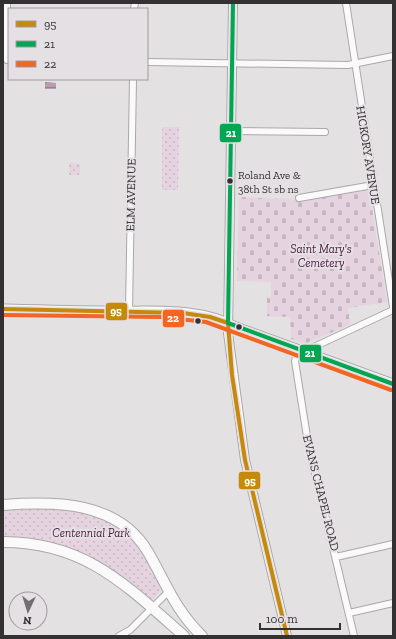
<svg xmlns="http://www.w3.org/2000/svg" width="396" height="639" font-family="'Zilla Slab',serif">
<defs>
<pattern id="cemetery-stones" width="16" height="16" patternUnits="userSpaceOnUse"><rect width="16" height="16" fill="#e5d4e0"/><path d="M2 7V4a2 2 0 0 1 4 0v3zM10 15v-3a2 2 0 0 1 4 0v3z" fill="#c5b6c1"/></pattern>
<pattern id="park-dots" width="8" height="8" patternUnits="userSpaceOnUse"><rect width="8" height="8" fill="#e5d4e0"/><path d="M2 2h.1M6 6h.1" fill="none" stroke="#c5b6c1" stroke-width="1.8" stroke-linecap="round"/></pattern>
<pattern id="water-rules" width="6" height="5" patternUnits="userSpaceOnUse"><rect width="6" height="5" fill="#b99cb1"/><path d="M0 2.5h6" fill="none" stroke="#978091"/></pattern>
</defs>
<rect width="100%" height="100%" fill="#e4e1e3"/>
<!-- cemetery -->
<path fill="url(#cemetery-stones)" d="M 369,190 L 387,302 L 348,308 L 350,325 L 306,343 L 291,339 L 290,317 L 267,316 L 267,297 L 271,297 L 271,282 L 237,281 L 239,197 L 306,200 Z"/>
<!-- park -->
<path fill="url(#park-dots)" d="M 162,127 L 179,127 L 178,190 L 162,190 Z
M 69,163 L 80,164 L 80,175 L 69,175 Z
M 50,506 L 100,514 L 132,534 L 161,585 L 161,590 L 151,602 C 104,557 68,540 3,538 L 3,508 Z"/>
<!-- water -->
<path fill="url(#water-rules)" d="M 45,82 L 56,83 L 56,89 L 45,89 Z"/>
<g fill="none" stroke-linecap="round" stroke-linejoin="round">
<!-- minor casing -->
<g stroke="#aaa8a9" stroke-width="8">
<path id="minor" d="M 7,3 L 7,60 L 9,60
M 346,3 L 393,307
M 134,9 L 135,3
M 147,62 L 348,65 L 393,56
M 231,131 L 325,132
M 299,198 L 373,185
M 129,311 L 133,79
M 298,350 L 295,361 L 308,443 L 354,636
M 303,352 L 393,310
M 336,557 L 393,544
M 349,613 L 393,603
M 119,636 L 130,630 L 168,592"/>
</g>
<!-- tertiary casing -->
<g stroke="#aaa8a9" stroke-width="10">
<path id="tertiary" d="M 233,3 L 228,333 L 245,460 L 287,636"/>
</g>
<!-- secondary casing -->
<g stroke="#aaa8a9" stroke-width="11">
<path id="secondary" d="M 3,309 C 40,310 76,311 113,311 C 154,312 199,307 236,327 L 393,384"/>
</g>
<!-- primary casing -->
<g stroke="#aaa8a9" stroke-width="12">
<path id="primary" d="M 3,505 C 55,501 118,501 148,552 C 166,583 175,610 202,636
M 3,542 C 85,542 126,585 184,636"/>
</g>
<!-- minor -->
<use href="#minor" stroke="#fbfafb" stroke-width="6"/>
<!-- tertiary -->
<use href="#tertiary" stroke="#fbfafb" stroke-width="8"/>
<!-- secondary -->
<use href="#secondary" stroke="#fbfafb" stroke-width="9"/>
<!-- primary -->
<use href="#primary" stroke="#fbfafb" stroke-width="10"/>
<!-- bus-1 casing -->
<g stroke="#e5e0e4" stroke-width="7">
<path id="bus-1" d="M 3,309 L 183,313 L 210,317 L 228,323
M 228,323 L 232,375 L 245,460 L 287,636"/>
</g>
<!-- bus-2 casing -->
<g stroke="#e5e0e4" stroke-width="7">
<path id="bus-2" d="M 228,323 L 233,3
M 228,323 L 393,384"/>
</g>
<!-- bus-3 casing -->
<g stroke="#e5e0e4" stroke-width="7">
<path id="bus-3" d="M 3,315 L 160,317 L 206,322 L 391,390"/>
</g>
<!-- bus-1 -->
<use href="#bus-1" stroke="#c6890c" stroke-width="4"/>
<!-- bus-2 -->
<use href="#bus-2" stroke="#00a651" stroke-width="4"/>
<!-- bus-3 -->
<use href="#bus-3" stroke="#f26522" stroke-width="4"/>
</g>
<!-- markers -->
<g fill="#333132" stroke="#e5e0e4" stroke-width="1.5">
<circle cx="230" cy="181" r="3.5"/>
<circle cx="198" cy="321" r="3.5"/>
<circle cx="239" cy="327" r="3.5"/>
</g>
<g text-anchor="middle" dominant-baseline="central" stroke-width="4" stroke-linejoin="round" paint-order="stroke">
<!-- bus labels -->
<g font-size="11" fill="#333132" stroke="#e5e0e4" text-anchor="start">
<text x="238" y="175">Roland Ave &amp;<tspan x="238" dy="14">38th St sb ns</tspan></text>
</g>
<!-- street labels -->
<g font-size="12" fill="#333132" stroke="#e5e0e4">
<text transform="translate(368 155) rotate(81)">HICKORY AVENUE</text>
<text transform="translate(131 195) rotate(-89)">ELM AVENUE</text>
<text transform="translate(321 493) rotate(76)">EVANS CHAPEL ROAD</text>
</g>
<!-- park labels -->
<g font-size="12" font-style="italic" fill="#4c1a43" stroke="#e5e0e4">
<text x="321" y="249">Saint Mary's<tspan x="321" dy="14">Cemetery</tspan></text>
<text x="91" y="533">Centennial Park</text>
</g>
</g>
<g stroke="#e5e0e4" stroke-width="1.5">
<rect x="219" y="123" width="23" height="20" rx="4" fill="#00a651"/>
<rect x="105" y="302" width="23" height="19" rx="4" fill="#c6890c"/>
<rect x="162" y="309" width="23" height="19" rx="4" fill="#f26522"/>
<rect x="299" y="344" width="23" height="19" rx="4" fill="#00a651"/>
<rect x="238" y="471" width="23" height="19" rx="4" fill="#c6890c"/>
</g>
<g font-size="11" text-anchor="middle" font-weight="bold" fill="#fff">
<text x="231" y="137">21</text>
<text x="116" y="315">95</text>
<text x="173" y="322">22</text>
<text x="310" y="357">21</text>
<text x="250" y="485">95</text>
</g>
<!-- border -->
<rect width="396" height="639" fill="none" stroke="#333132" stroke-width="8"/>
<!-- legend -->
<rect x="8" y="8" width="140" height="72" fill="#e5e0e4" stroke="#9e9a9d"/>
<rect x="16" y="21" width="20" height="6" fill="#c6890c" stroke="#9e9a9d"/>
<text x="44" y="28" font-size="12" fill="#333132">95</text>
<rect x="16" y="41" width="20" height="6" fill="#00a651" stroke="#9e9a9d"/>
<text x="44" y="48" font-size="12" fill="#333132">21</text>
<rect x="16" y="61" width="20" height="6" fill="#f26522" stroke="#9e9a9d"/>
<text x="44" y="68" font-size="12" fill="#333132">22</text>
<!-- north arrow -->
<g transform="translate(28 611) rotate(184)"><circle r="19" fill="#e5e0e4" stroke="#9e9a9d"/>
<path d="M0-3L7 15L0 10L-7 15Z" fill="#716f70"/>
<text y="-6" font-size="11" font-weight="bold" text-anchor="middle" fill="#333132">N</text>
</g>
<!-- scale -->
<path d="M260 623v6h80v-6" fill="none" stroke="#333132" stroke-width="2"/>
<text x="266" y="623" font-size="12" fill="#333132" stroke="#e5e0e4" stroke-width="3" paint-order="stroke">100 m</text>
</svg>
